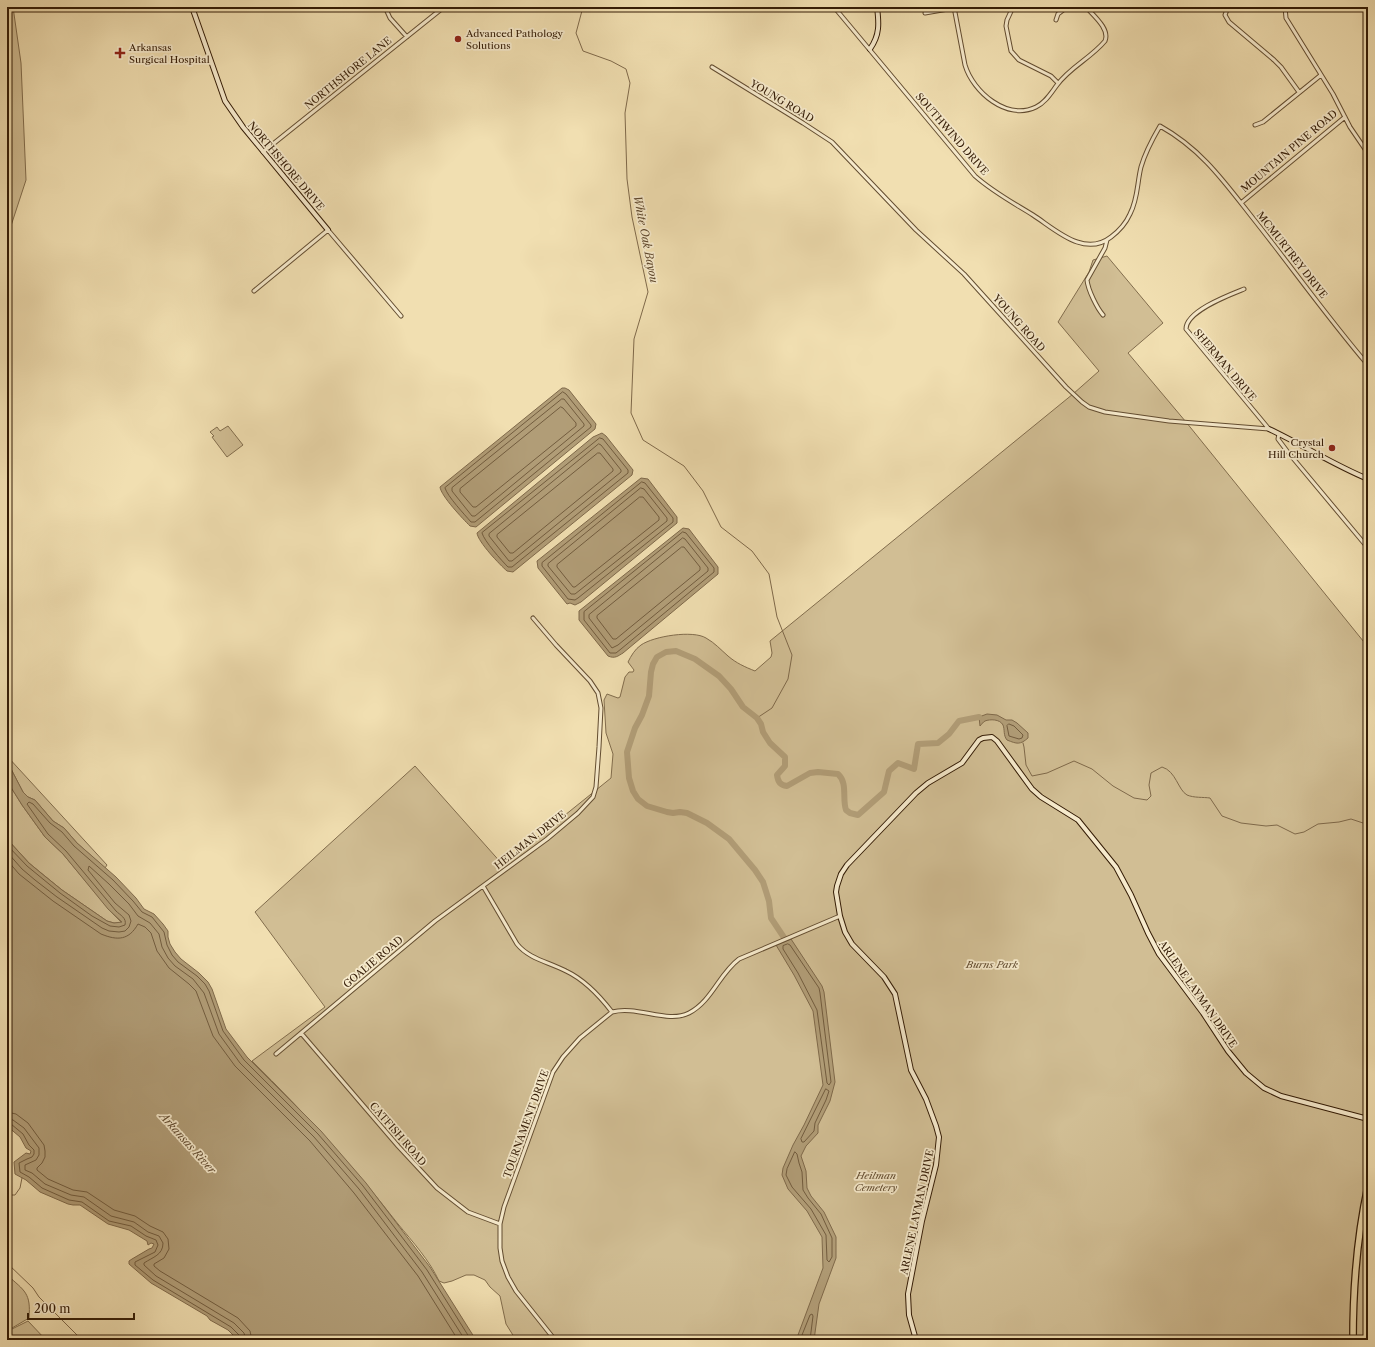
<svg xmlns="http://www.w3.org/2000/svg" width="1375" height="1347" font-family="'Libre Caslon Text',serif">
<rect width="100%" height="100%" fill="#f1dfb1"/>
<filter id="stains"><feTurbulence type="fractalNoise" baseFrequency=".005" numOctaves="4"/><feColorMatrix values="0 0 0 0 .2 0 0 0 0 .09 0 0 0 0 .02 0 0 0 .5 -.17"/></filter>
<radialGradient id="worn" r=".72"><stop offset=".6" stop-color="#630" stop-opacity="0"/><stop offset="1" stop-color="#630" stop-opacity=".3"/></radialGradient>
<!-- green -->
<path fill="#d1be94" stroke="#826d4d" d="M 7,7 L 13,7 L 21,63 L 26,180 L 7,238 Z
M 1107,256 L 1163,323 L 1128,353 L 1186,422 L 1368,647 L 1368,1340 L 516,1340 L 506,1324 L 500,1296 L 490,1287 L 485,1280 L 474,1275 L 466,1275 L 452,1281 L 444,1283 L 439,1281 C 430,1261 412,1241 398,1224 C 353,1166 305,1113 252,1061 L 325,1007 L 255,912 L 415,766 L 503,865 L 611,778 L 613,754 L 606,733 L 604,700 L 607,694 L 618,698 L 620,697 L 625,677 L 629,672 L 633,672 L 634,670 L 628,662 C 631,656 635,649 641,645 C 654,636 693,630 706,638 C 715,643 721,650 728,656 C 736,663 745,667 755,671 L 771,657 L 772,653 L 770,641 L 1073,394 L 1099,371 L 1058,322 L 1089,272 L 1093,260 Z
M 228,426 L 243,445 L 227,457 L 212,437 L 214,436 L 210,432 L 217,427 L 220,431 Z
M 7,756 L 107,865 L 105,868 L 77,843 L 64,828 L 53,821 L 35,800 L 28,797 L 23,792 L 11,769 L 7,764 Z
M 7,781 L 22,805 L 45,837 L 63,854 L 113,914 L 122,923 L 114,923 L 107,921 L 62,890 L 29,863 L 7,839 Z
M 7,1275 C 25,1291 31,1293 29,1318 L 7,1331 Z
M 28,1321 L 46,1340 L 7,1340 L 7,1334 L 12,1329 Z"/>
<!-- water -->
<path fill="#b19d77" stroke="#7f694a" d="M 562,388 L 565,388 L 569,390 L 596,424 L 595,429 L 476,527 L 470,526 C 463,519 441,496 440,487 Z
M 602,433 L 606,436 L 633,470 L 632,475 L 513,572 L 507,571 C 500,565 478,542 477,533 L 593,437 Z
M 641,478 L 648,479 L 677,517 L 677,523 L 581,602 L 575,605 L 570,603 L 567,604 L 538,568 L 537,561 Z
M 683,528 L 689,529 L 718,567 L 718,574 L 623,653 C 618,656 615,659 608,656 L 579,620 L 579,611 Z
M 987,714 L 997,715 L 1006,720 L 1012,720 L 1017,723 L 1028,733 L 1028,738 C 1020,745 1017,744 1007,740 C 1003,735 1005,730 1003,725 C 1000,719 990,719 985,721 C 983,722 982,724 980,726 L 979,717 Z
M 7,764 L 11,769 L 23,792 L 28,797 L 35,800 L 53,821 L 64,828 L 77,843 L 116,877 L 136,898 L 144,909 L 154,914 L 163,924 L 168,931 L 168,937 L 170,944 L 175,952 L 181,959 L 199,973 L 208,982 L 212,989 L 226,1029 L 247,1057 L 321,1131 L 366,1183 L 430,1267 L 476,1340 L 238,1340 L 228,1330 L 210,1320 L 207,1316 L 151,1283 L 129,1264 L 129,1261 L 132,1259 L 149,1249 L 152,1248 L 154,1244 L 151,1243 L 148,1245 L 147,1241 L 129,1230 L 108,1224 L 80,1205 L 73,1205 L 68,1204 L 40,1192 L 26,1180 L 15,1174 L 14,1162 L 26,1153 L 30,1154 L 31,1151 L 26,1148 L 20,1137 L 7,1126 L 7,839 L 29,863 L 41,873 L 62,890 L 107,921 L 114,923 L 122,922 L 108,909 L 63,854 L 45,837 L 22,805 L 7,781 Z
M 791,939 L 822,986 L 824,992 L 835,1082 L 830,1101 L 818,1125 L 818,1133 L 806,1146 L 801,1156 L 806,1171 L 807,1188 L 811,1196 L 824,1212 L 836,1237 L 836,1258 L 819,1304 L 814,1340 L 798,1340 L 798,1335 L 823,1268 L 822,1237 L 807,1211 L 788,1189 L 782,1175 L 783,1168 L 793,1145 L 804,1125 L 823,1085 L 813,1011 L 794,975 L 776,945 Z"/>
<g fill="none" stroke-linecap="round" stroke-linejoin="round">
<!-- shore -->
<path stroke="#725c3e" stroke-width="1" d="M 563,392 L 566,394 L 591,425 L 591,427 L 475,522 L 471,522 C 465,515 447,496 445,488 Z
M 562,399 L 564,399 L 584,424 L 584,426 L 475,516 L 472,516 L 452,491 L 452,488 Z
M 561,407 L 563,408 L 576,423 L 576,426 L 476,507 L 473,507 L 460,492 L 460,489 Z
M 600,438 L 603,439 L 628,470 L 628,473 L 512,567 L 508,567 C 502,561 484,541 482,533 Z
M 599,444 L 601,445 L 621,470 L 621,472 L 512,561 L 509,561 L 489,536 L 489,534 Z
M 598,453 L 600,453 L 613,469 L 613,471 L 513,553 L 510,553 L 497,537 L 497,535 Z
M 642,482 L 645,483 L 673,518 L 673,522 L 578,598 L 575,600 L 568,599 L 542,566 L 542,563 Z
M 641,488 L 644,489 L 667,518 L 667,521 L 575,594 L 571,594 L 548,566 L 548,564 Z
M 640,497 L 643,497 L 659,517 L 659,520 L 575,587 L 573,587 L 557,567 L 557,565 Z
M 683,532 L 686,533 L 714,568 L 714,572 L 621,649 L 616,653 L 610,653 L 584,620 L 584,612 Z
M 683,538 L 685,539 L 708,568 L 708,571 L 618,645 L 612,648 L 589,618 L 589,615 Z
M 682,547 L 684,547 L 700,567 L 700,570 L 616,639 L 613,639 L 597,618 L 597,616 Z
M 1009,724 L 1014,726 L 1023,735 L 1022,738 L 1019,739 L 1009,736 L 1007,726 Z
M 7,845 L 27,866 L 60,893 L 92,916 L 110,926 L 119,927 L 125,925 C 127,918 120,915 116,911 L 66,851 L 48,834 L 27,804 L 29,802 L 33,804 L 50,823 L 62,832 L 74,846 L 113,880 L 133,901 L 142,912 L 152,917 L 164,932 L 167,945 L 172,955 L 178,962 L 197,976 L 205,984 L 209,991 L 223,1031 L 244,1060 L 318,1134 L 363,1186 L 427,1270 L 471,1340
M 7,852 L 22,869 L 35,880 L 57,897 L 102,928 L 109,931 L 119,932 L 125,931 L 129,927 L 131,921 L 129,915 L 115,903 L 88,870 L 89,866 L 109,884 L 129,904 L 138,916 L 150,923 L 159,934 L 162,947 L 168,958 L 175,966 L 193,979 L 204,993 L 219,1034 L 240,1063 L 314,1137 L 359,1189 L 422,1272 L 465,1340
M 7,860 L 19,874 L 53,901 L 101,934 C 118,941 129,940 138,924 L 145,927 L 151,933 L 157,951 L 169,968 L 189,984 L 196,991 L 213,1036 L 235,1066 L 310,1141 L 354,1193 L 418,1276 L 458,1340
M 788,944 L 790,945 L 819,988 L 820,993 L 831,1082 L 829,1085 L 827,1083 L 817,1010 L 798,973 L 783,949 L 783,946 Z
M 826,1089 L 829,1091 L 826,1100 L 815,1123 L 814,1131 L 804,1142 L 802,1142 L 801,1139 Z
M 7,1112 L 16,1114 L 28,1123 L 44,1145 L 45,1151 L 45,1157 L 42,1163 L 37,1168 L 37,1170 L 48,1179 L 73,1190 L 87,1192 L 114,1210 L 135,1216 L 150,1226 L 163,1232 L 168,1239 L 169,1249 L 164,1258 L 154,1264 L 154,1266 L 160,1271 L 238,1318 L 250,1331 L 252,1340
M 7,1118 L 13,1120 L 24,1128 L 39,1148 L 39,1155 L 36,1160 L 25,1165 L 25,1170 L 32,1173 L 45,1184 L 71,1195 L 84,1197 L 111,1216 L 134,1222 L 148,1232 L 159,1236 L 163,1243 C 163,1255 153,1257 144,1263 L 144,1265 L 156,1276 L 234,1323 L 244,1333 L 246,1340
M 7,1123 L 11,1124 L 23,1134 L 29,1145 L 34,1150 L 34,1154 L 32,1157 L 27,1159 L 19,1163 L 20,1172 L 29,1177 L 42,1188 L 69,1200 L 82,1202 L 109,1221 L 131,1226 L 146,1236 L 156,1240 L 158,1245 L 155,1252 L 135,1262 L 135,1265 L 153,1280 L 231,1327 L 240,1336 L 241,1340
M 795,1152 L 797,1154 L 799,1163 L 802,1172 L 803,1190 L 808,1198 L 821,1214 L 832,1238 L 832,1257 L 829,1262 L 827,1260 L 826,1235 L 811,1209 L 792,1187 L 786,1175 L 787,1169 Z
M 802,1340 L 802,1335 L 810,1315 L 812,1314 L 813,1316 L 810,1340"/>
<!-- stream -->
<path stroke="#7f694a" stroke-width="1" d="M 583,7 L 576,33 L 583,51 L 611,61 L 626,69 L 630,83 L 625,113 L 627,179 L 632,217 L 648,292 L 634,339 L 631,413 L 643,440 L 684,466 L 703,491 L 721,527 L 752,551 L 769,574 L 777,617 L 792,655 L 788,679 L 772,708 L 757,718
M 1023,743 L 1024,747 L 1026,765 L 1032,776 L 1047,773 L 1074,761 L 1092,769 L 1113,786 L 1134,798 L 1147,800 L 1151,796 L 1149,785 L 1151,773 L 1162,767 C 1176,771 1178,790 1187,795 C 1194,798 1203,797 1210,798 L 1222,816 L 1241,823 L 1266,826 L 1277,825 L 1295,834 L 1304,832 L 1318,824 L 1339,822 L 1351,819 L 1363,823 L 1368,820
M 7,1195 L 15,1195 L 20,1188 L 22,1178
M 7,1263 L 33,1288 L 39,1297 L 82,1340"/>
<!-- river -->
<path stroke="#b19d77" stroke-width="6" d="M 785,939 L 771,918 L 769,901 L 763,882 L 755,870 L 729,839 L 707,823 L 687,813 L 680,812 L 673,813 L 667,812 L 647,806 L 638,799 L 633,791 L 629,778 L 627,752 L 635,728 L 642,715 L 649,696 L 651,672 L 653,664 L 657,657 L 666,652 L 676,651 L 695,659 L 719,676 L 731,689 L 743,707 L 757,718 L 761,724 L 763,732 L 770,743 L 785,757 L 785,766 L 777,775 C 778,782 780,785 787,786 L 810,773 L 818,772 L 838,774 C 848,783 842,799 846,810 L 850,813 L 858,815 L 884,792 L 889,771 L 898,763 L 914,769 L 918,744 L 938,743 L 949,734 L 959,721 L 979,717"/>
<!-- street casing -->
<g stroke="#634d31" stroke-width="5">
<path id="street" d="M 385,7 L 390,18 L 407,37
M 834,7 L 975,176 C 993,192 1012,202 1033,215 C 1055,229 1084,258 1111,237 C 1119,231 1126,223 1130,214 C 1138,199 1137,183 1141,167 C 1145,153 1153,138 1160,126 C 1201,149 1223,180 1252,217 C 1291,266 1327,317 1368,365
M 954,7 L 965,65 C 973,92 1007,121 1036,107 C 1046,102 1051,93 1057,85 C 1070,67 1091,58 1105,41 C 1110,29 1094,16 1086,7
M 1013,7 L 1007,20 L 1006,26 L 1011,51 L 1019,60 L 1051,76 L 1058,83
M 1228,7 L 1225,15 L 1229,22 L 1274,60 L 1281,67 L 1299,92
M 1285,7 L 1286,18 L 1333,94 L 1350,127 L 1367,152
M 925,13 L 954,8
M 1056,20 L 1058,14 L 1067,7
M 712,67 L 803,123 L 832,142 L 916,230 L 964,274 L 1066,387 L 1082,402 L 1089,407 L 1105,412 L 1169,421 L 1269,429
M 1255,125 L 1263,122 L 1321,75
M 263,152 L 444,7
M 1241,203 L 1345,117
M 1244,289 C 1229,295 1186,311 1186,329 L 1269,429
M 254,291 L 328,230 L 401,316
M 1103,315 C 1097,308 1088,290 1087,280 L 1105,248 L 1107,240
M 1279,434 L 1278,439 L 1287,451 L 1368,548
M 483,886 L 517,944 C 529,959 549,962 566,971 C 585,980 599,995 612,1012
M 301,1033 L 398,1146 L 437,1188 L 468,1212 L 500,1224
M 276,1054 L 435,921 L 547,839 L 578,813 L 593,797 L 596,787 L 599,747 L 601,708 L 598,693 L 590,681 L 556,645 L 533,618
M 555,1340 L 516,1291 L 508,1277 L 502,1261 L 500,1248 L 500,1224 L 504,1207 L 553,1072 L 563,1057 L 580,1038 L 612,1012 C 637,1005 667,1024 689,1013 C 712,1001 719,974 739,959 L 840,916"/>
</g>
<!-- secondary casing -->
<g stroke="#341c06" stroke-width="6">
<path id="secondary" d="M 192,7 L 225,101 L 243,127 L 328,230
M 870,49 C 880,35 879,23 877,7
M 1269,429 C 1303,445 1334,465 1368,479
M 916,1340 L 909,1315 L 908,1294 L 922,1221 L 936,1165 L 939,1137 L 936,1126 L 926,1099 L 911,1070 L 895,994 L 884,977 L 852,944 L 845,932 L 840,916 L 836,892 L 837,886 L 841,874 L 847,865 L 916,793 L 928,783 L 962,763 L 979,740 L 983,738 L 992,737 L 997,741 L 1032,789 L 1041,797 L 1078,820 L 1116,867 L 1131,895 L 1148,933 L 1159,954 L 1203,1013 L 1228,1051 L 1246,1073 L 1264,1088 L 1281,1096 L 1368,1119"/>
</g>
<!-- primary casing -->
<g stroke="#341c06" stroke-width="6">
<path id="primary" d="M 1363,7 L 1368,11"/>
</g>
<!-- highway casing -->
<g stroke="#341c06" stroke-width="8">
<path id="highway" d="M 1353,1340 C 1353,1289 1357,1236 1368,1186"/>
</g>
<!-- street -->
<use href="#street" stroke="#f6eacc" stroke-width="3"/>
<!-- secondary -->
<use href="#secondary" stroke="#f6eacc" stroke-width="4"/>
<!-- primary -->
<use href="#primary" stroke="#f1dfb1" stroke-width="4.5"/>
<!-- highway -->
<use href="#highway" stroke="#f1dfb1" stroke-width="5.5"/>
</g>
<!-- markers -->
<g fill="#8f2418" stroke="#f6eacc" stroke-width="1.5">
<circle cx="458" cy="39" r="4"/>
<path d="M118 47h4v4h4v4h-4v4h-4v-4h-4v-4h4z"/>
<circle cx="1332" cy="448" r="4"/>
</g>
<g text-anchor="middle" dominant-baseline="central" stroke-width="3.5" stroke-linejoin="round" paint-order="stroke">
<!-- poi labels -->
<g font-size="10" fill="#341c06" stroke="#f6eacc" text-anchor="start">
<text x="466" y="33">Advanced Pathology<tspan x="466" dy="12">Solutions</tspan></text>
<text x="129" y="47">Arkansas<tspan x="129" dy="12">Surgical Hospital</tspan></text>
<text x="1324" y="442" text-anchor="end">Crystal<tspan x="1324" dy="12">Hill Church</tspan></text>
</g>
<!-- street labels -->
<g font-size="10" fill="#341c06" stroke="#f6eacc">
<text transform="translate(348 73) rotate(-39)">NORTHSHORE LANE</text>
<text transform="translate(782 101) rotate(31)">YOUNG ROAD</text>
<text transform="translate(952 134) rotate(49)">SOUTHWIND DRIVE</text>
<text transform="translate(1289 151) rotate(-40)">MOUNTAIN PINE ROAD</text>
<text transform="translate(286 166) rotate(50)">NORTHSHORE DRIVE</text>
<text transform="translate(1292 255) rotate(52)">MCMURTREY DRIVE</text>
<text transform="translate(1019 323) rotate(48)">YOUNG ROAD</text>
<text transform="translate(1225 365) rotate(50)">SHERMAN DRIVE</text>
<text transform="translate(530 840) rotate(-38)">HEILMAN DRIVE</text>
<text transform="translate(373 962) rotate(-40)">GOALIE ROAD</text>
<text transform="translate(1198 994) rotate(55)">ARLENE LAYMAN DRIVE</text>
<text transform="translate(526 1124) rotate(-70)">TOURNAMENT DRIVE</text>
<text transform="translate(398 1134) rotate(49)">CATFISH ROAD</text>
<text transform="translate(917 1212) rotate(-78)">ARLENE LAYMAN DRIVE</text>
</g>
<!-- park labels -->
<g font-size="10" font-style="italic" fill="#634d31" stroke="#f6eacc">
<text x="992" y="964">Burns Park</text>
<text x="876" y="1175">Heilman<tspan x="876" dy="12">Cemetery</tspan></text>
</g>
<!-- water labels -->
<g font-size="11" font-style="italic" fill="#60492e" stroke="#f6eacc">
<text transform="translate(646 239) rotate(79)">White Oak Bayou</text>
<text transform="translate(188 1143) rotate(48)">Arkansas River</text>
</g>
</g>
<!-- margin -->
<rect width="1375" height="1347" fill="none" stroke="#f1dfb1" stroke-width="24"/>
<rect x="8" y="8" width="1359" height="1331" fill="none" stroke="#341c06" stroke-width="2"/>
<rect x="12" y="12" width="1351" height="1323" fill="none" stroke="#341c06"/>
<!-- scale -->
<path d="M28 1313v6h106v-6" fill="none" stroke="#341c06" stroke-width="2"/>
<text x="34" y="1313" font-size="12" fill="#341c06" stroke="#f6eacc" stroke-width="3" paint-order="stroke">200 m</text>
<rect width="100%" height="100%" filter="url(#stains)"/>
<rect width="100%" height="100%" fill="url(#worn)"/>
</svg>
